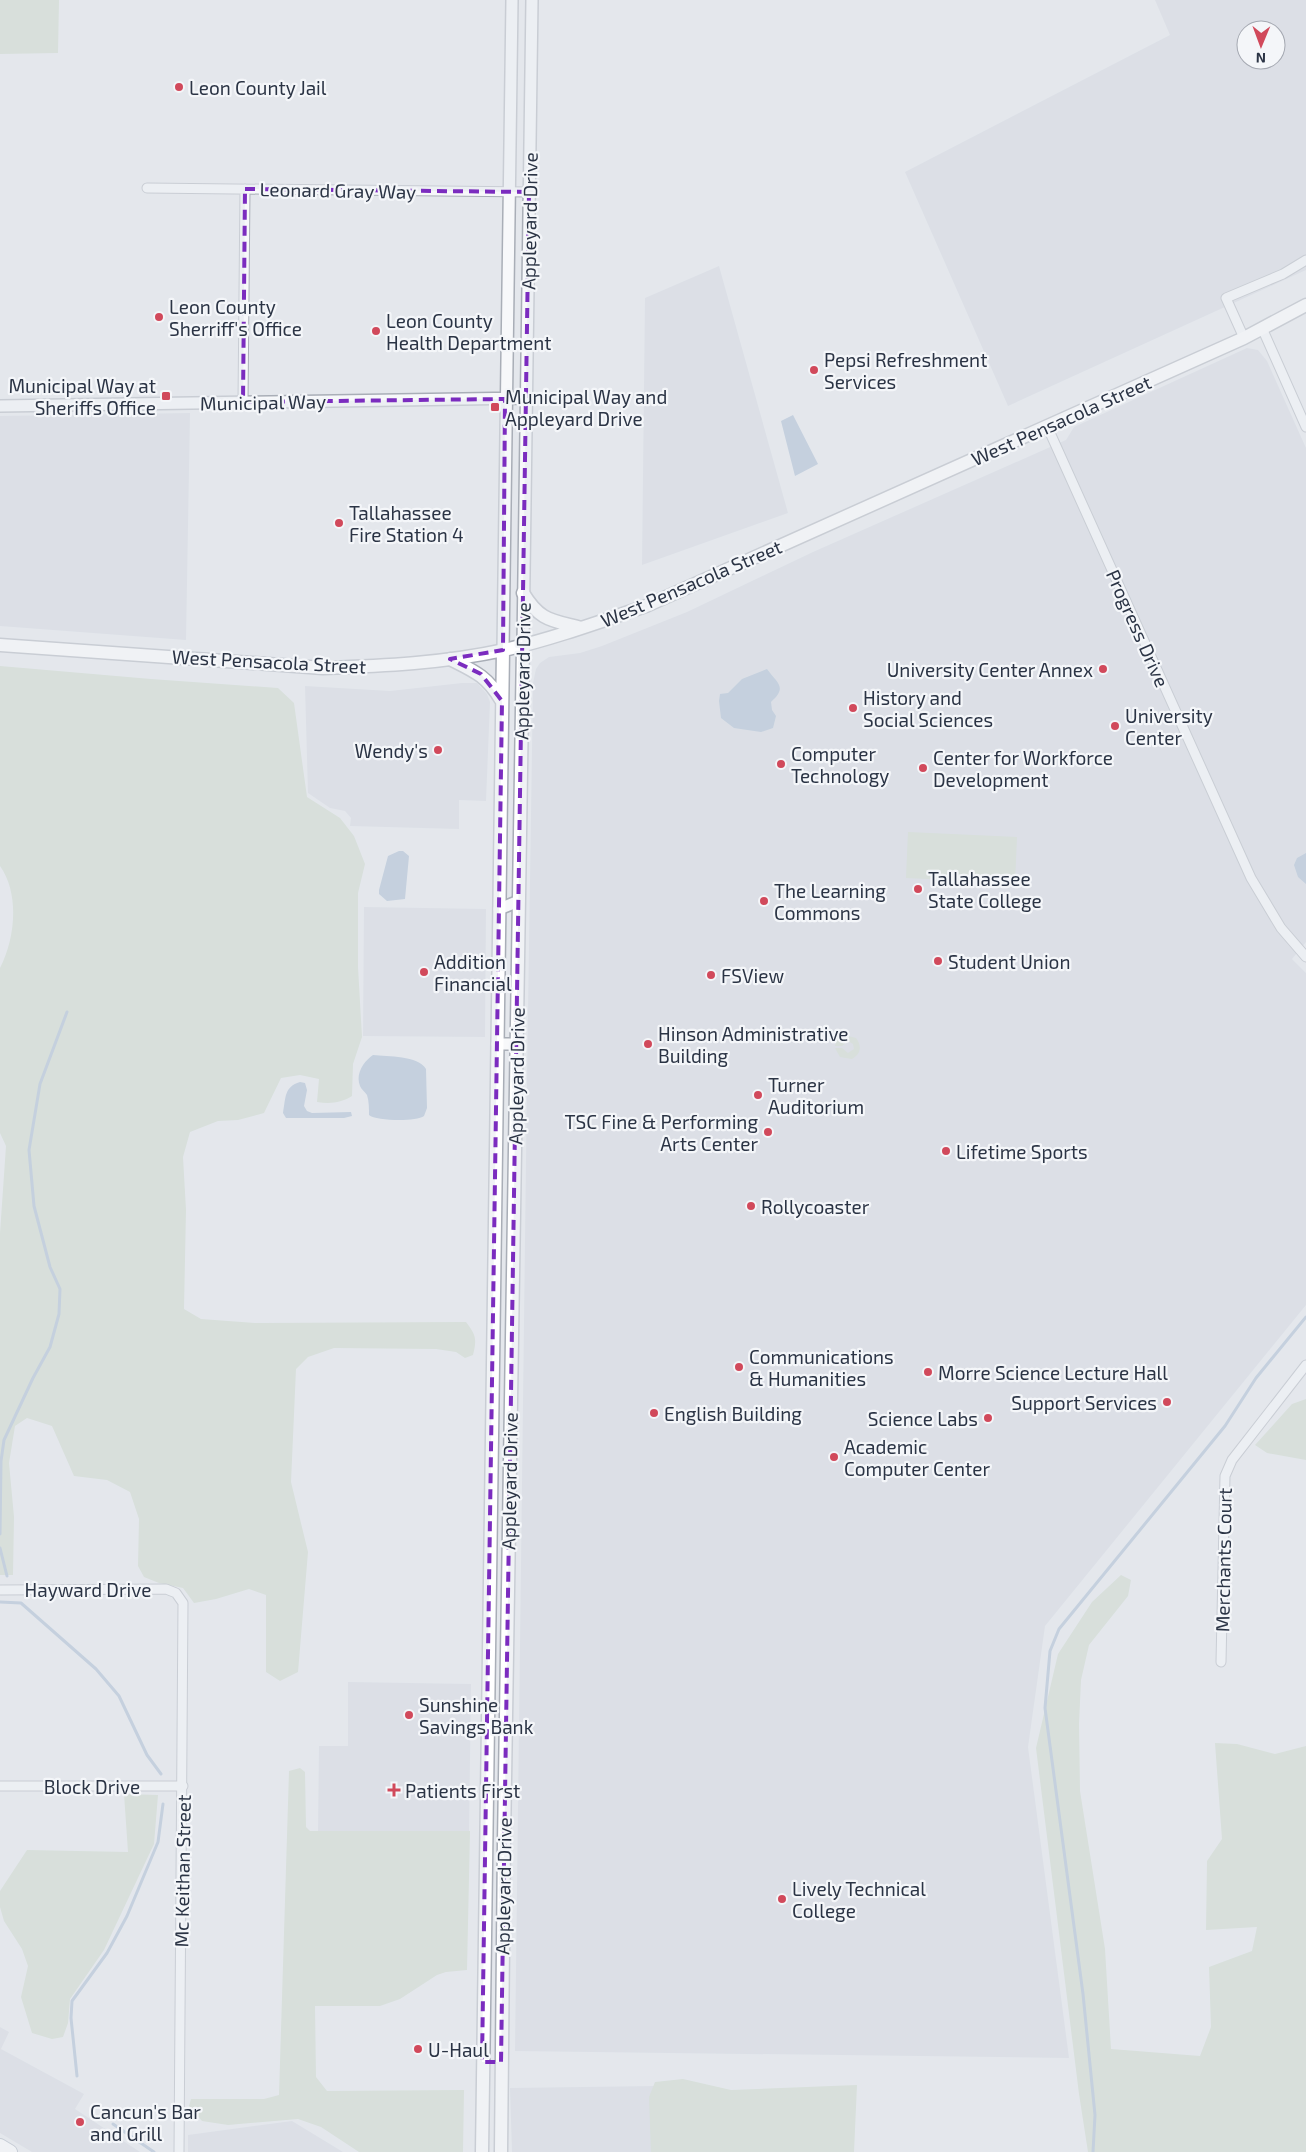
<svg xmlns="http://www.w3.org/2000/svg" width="1306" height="2152" font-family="'Exo 2',sans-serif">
<rect width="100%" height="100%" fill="#e4e7ec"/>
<!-- built -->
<path fill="#d2d6de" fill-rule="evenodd" d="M 1155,0 L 1306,0 L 1306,270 L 1008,406 L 905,172 L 1170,35 ZM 1246,30 L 1276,30 L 1276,60 L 1246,60 Z
M 719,266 L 788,513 L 642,565 L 645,298 Z
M 1247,348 L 1258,350 L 1267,361 L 1306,448 L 1306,942 L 1292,959 L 1306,973 L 1306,1305 L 1045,1626 L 1028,1747 L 1069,2058 L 515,2051 L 527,1079 L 533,683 L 536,669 L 540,663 L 549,657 L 580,653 L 602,646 L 687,612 L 813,552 L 1066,440 L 1074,427 Z
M 190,413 L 186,640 L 0,626 L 0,416 Z
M 462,683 L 477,683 L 487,694 L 490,702 L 486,801 L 459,800 L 459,829 L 350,826 L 351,818 L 345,811 L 330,808 L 308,793 L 305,686 L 390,691 Z
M 364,907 L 486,909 L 485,1037 L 363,1036 Z
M 348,1682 L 471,1684 L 469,1834 L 318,1832 L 319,1746 L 348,1746 Z
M 0,2027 L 9,2032 L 1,2049 L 84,2094 L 75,2109 L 140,2152 L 32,2152 L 0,2133 Z
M 656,2086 L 655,2152 L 512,2152 L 510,2088 Z
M 292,2121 L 343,2152 L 188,2152 L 188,2135 Z"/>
<!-- green -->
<path fill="#c9d6c5" d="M 0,0 L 59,0 L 58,53 L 0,54 Z
M 0,666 L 151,679 L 278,688 L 294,703 L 307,797 L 340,818 L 354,836 L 365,864 L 358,893 L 358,967 L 362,1037 L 353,1064 L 352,1096 C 341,1103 330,1104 317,1102 L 319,1079 L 300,1075 L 281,1078 L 264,1113 L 238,1120 L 218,1121 L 190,1132 L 183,1157 L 186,1210 L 184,1309 L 201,1319 L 255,1323 L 466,1322 C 476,1335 477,1339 473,1355 L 465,1358 L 456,1352 L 436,1349 L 334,1348 L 308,1357 L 296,1369 L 291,1482 L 308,1552 L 298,1672 L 280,1681 L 266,1672 L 266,1595 L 249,1589 L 216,1599 L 194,1603 L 183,1588 L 159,1583 L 144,1577 L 138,1566 L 139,1519 L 130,1492 L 107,1480 L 74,1476 L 52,1426 L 27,1418 L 15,1426 L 9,1463 L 14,1517 L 13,1575 L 0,1575 L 0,1233 L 6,1146 L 0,1133 L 0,968 C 15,939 20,894 0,866 Z
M 908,832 L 1017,837 L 1015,883 L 906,878 Z
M 844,1035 L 856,1038 C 862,1046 861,1054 852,1059 L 840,1057 L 835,1048 L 842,1048 L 848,1053 L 854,1049 L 853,1044 L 848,1041 L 842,1046 L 835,1046 L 837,1039 Z
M 1306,1399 L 1306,1460 L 1267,1453 L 1255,1445 L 1292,1404 Z
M 1121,1575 L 1131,1580 L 1128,1596 L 1089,1645 L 1081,1680 L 1079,1724 L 1080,1791 L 1105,1949 L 1111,2049 L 1200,2056 L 1211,2027 L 1209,1967 L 1252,1951 L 1257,1927 L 1206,1930 L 1207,1861 L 1222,1839 L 1215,1743 L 1237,1744 L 1275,1754 L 1306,1746 L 1306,2152 L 1088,2152 L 1079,2094 L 1036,1748 L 1058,1654 L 1092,1602 Z
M 300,1768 L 305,1772 L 306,1827 L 310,1831 L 470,1831 L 467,1970 L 446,1972 L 437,1975 L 400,1999 L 380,2006 L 315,2006 L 316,2077 L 327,2091 L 464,2090 L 463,2152 L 359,2152 L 321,2127 L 298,2119 L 228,2125 L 202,2121 L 189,2106 L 191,2099 L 264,2099 L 279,2095 L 289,1771 Z
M 124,1794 L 158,1795 L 154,1844 L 104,1950 L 70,1999 L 68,2023 L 63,2037 L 52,2039 L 32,2033 L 21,1997 L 28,1966 L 22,1949 L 4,1921 L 0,1907 L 0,1891 L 27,1850 L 128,1852 Z
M 683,2079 L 731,2090 L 857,2085 L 854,2152 L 651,2152 L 649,2097 L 655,2082 Z"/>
<!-- water -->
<path fill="#9fb4cc" d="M 793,415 L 818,464 L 795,476 L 781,421 Z
M 767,669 C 777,683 788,687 771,702 L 772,710 L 776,716 L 773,728 L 761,732 L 734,728 L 721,718 L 719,701 L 720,694 L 728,693 L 742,679 Z
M 399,851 L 403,851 L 409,856 L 405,899 L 387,901 L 379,894 L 379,890 L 388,856 Z
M 1306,853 L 1306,884 L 1298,877 L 1294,865 L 1297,858 Z
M 373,1055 C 388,1057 418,1055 426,1069 L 427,1108 L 424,1116 C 416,1122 376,1121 369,1115 C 369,1109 369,1101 367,1095 C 365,1092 361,1089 360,1086 C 355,1074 364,1061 373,1055 Z
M 300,1082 L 305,1083 L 307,1090 L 304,1106 L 307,1111 L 312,1113 L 351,1112 L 352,1116 L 344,1118 L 286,1118 L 283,1113 C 286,1097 284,1087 300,1082 Z"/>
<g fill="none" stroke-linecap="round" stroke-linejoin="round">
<!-- stream -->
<path stroke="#9fb4cc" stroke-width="3" d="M 0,1534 L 1,1461 L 4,1440 L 33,1378 L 50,1347 L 59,1314 L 60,1289 L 50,1267 L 34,1206 L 29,1150 L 40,1084 L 67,1012
M 0,1548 L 7,1576
M 0,1602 L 21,1603 L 96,1669 L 119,1696 L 147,1755 L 161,1774
M 77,2076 L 71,2018 L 72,2001 L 107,1953 L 127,1916 L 158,1842 L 163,1804
M 113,2124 L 154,2152
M 1093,2152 L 1095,2115 L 1083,1994 L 1045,1708 L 1050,1651 L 1059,1629 L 1225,1426 L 1256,1378 L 1306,1317"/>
<!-- minor casing -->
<g stroke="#a9aeb7" stroke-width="11">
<path id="minor" d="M 147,188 L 529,192
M 1262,328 L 1306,427
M 1244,338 L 1226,298 L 1283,274 L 1306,260
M 243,402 L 245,189
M 1047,426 L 1251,878 L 1281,928 L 1306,957
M 0,1590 L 166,1589 L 176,1593 L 183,1603 L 179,2152
M 1221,1662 L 1225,1476 L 1232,1460 L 1306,1365
M 0,1786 L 183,1786"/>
</g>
<!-- tertiary casing -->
<g stroke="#a9aeb7" stroke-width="14">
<path id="tertiary" d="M 0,406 L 526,398
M 523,645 L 532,0
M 503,650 L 512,0
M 499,909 L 519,901
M 497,1044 L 516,1044"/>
</g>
<!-- secondary casing -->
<g stroke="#a9aeb7" stroke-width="15">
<path id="secondary" d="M 523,593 C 540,621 551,620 581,628
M 0,645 L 323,668 C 384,666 444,663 504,650 C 552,639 599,622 646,606 L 1244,338 L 1306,305
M 450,659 C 474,671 487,676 501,700
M 482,2152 L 503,650
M 501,2152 L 504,1842 L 523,645"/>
</g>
<!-- primary casing -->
<g stroke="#a3abb8" stroke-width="16">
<path id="primary" d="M 0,2146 L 10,2152"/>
</g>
<!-- minor -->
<use href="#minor" stroke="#f7f8fa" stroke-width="9"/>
<!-- tertiary -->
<use href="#tertiary" stroke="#f7f8fa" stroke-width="11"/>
<!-- secondary -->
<use href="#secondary" stroke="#fff" stroke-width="12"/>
<!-- primary -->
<use href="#primary" stroke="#fff" stroke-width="14"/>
</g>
<!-- marked area -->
<path d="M0 0H1306V2152H0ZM 245,189 L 529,192 L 501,2062 L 482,2062 L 502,701 L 481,674 L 450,659 L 503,650 L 505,399 L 243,402 Z" fill="#e4e7ec" fill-opacity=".55" fill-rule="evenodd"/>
<path fill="none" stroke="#7b2cbf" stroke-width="4" stroke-dasharray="10 6" stroke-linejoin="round" d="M 245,189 L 529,192 L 501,2062 L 482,2062 L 502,701 L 481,674 L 450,659 L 503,650 L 505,399 L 243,402 Z"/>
<!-- markers -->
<g fill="#d1495b" stroke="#f4f6f9" stroke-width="2">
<circle cx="179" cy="87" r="5"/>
<circle cx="159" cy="317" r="5"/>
<circle cx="376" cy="331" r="5"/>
<circle cx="814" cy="370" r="5"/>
<rect x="161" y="391" width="10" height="10" rx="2.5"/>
<rect x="490" y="402" width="10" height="10" rx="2.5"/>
<circle cx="339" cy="523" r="5"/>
<circle cx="1103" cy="669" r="5"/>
<circle cx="853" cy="708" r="5"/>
<circle cx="1115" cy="726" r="5"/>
<circle cx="438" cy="750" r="5"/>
<circle cx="781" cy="764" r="5"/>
<circle cx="923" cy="768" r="5"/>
<circle cx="918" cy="889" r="5"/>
<circle cx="764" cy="901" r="5"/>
<circle cx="938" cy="961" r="5"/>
<circle cx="424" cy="972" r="5"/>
<circle cx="711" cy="975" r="5"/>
<circle cx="648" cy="1044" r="5"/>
<circle cx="758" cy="1095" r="5"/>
<circle cx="768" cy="1132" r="5"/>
<circle cx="946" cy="1151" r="5"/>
<circle cx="751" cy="1206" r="5"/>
<circle cx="739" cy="1367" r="5"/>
<circle cx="928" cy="1372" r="5"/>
<circle cx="1167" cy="1402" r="5"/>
<circle cx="654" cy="1413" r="5"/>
<circle cx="988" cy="1418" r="5"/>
<circle cx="834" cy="1457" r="5"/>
<circle cx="409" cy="1715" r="5"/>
<path d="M391.5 1782.5h5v5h5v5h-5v5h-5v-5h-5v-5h5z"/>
<circle cx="782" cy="1899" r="5"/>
<circle cx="418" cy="2049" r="5"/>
<circle cx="80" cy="2122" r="5"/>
</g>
<g text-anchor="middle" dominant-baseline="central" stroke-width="4.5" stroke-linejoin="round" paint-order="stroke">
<!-- poi labels -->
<g font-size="19" fill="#2b3445" stroke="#f4f6f9" text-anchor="start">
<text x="189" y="87">Leon County Jail</text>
<text x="169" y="306">Leon County<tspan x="169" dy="22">Sherriff's Office</tspan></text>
<text x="386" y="320">Leon County<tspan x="386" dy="22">Health Department</tspan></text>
<text x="824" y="359">Pepsi Refreshment<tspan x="824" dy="22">Services</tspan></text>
<text x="156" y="385" text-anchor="end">Municipal Way at<tspan x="156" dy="22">Sheriffs Office</tspan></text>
<text x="505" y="396">Municipal Way and<tspan x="505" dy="22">Appleyard Drive</tspan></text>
<text x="349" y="512">Tallahassee<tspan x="349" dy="22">Fire Station 4</tspan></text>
<text x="1093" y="669" text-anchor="end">University Center Annex</text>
<text x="863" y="697">History and<tspan x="863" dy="22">Social Sciences</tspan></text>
<text x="1125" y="715">University<tspan x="1125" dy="22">Center</tspan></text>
<text x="428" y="750" text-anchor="end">Wendy's</text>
<text x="791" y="753">Computer<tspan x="791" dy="22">Technology</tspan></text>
<text x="933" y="757">Center for Workforce<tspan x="933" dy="22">Development</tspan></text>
<text x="928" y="878">Tallahassee<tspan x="928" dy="22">State College</tspan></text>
<text x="774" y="890">The Learning<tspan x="774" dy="22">Commons</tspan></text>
<text x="434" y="961">Addition<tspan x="434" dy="22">Financial</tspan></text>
<text x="948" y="961">Student Union</text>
<text x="721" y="975">FSView</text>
<text x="658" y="1033">Hinson Administrative<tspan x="658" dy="22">Building</tspan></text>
<text x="768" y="1084">Turner<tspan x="768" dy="22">Auditorium</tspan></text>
<text x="758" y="1121" text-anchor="end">TSC Fine &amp; Performing<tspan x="758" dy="22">Arts Center</tspan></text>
<text x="956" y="1151">Lifetime Sports</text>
<text x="761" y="1206">Rollycoaster</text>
<text x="749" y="1356">Communications<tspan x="749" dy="22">&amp; Humanities</tspan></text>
<text x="938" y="1372">Morre Science Lecture Hall</text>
<text x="1157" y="1402" text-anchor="end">Support Services</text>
<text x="664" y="1413">English Building</text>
<text x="978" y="1418" text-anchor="end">Science Labs</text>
<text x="844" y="1446">Academic<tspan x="844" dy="22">Computer Center</tspan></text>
<text x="419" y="1704">Sunshine<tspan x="419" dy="22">Savings Bank</tspan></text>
<text x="405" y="1790">Patients First</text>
<text x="792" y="1888">Lively Technical<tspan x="792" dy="22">College</tspan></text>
<text x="428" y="2049">U-Haul</text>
<text x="90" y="2111">Cancun's Bar<tspan x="90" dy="22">and Grill</tspan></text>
</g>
<!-- street labels -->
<g font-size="19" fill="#2b3445" stroke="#f4f6f9">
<text transform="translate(338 190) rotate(1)">Leonard Gray Way</text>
<text transform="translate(529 221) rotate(-89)">Appleyard Drive</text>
<text transform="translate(263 402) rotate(-1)">Municipal Way</text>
<text transform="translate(1061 420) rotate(-24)">West Pensacola Street</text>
<text transform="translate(691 583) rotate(-23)">West Pensacola Street</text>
<text transform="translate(1138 628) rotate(66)">Progress Drive</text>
<text transform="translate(269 661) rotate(3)">West Pensacola Street</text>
<text transform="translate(522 671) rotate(-89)">Appleyard Drive</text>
<text transform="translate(516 1076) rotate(-89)">Appleyard Drive</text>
<text transform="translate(509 1481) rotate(-89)">Appleyard Drive</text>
<text transform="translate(1223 1560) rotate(-89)">Merchants Court</text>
<text x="88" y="1589">Hayward Drive</text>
<text x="92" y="1786">Block Drive</text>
<text transform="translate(182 1871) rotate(-89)">Mc Keithan Street</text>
<text transform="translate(503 1886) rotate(-89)">Appleyard Drive</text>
</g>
</g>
<!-- north arrow -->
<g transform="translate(1261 45) rotate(181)"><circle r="24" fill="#f4f6f9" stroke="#a4a8b1"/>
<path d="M0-4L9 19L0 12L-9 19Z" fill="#d1495b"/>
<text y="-8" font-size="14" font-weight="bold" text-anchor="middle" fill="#2b3445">N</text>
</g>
</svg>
